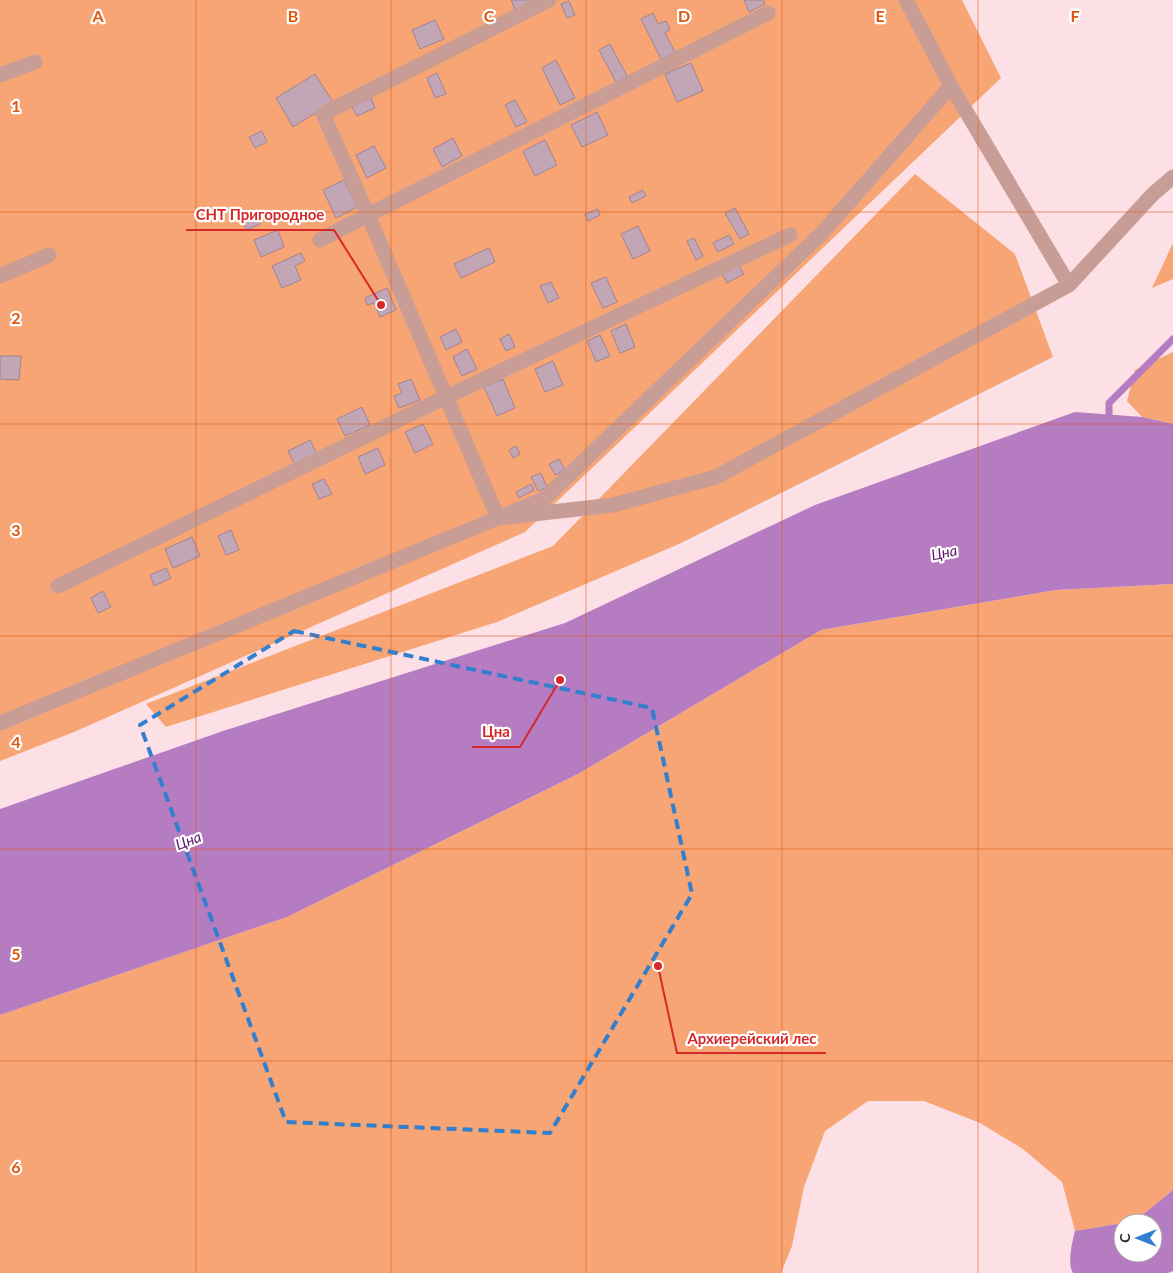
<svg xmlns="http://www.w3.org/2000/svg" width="1173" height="1273" font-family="Lato,sans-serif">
<rect width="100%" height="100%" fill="#fde0e5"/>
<!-- green -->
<path fill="#f7a575" d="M 0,0 L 962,0 L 1001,78 L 525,532 L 74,732 L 0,761 Z
M 915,174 L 1015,254 L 1053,357 L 679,544 L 497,622 L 166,727 L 146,704 L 553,546 Z
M 1173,243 L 1173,279 L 1152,288 Z
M 1173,352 L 1173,424 L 1142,417 L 1127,401 L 1135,370 Z
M 1173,584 L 1173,1190 L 1135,1221 L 1075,1231 L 1062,1182 L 1023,1149 L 980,1123 L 924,1101 L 868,1101 L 825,1131 L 804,1187 L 792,1246 L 781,1273 L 0,1273 L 0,1015 L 287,917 L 578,774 L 821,630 L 1056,590 Z"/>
<!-- water -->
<path fill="#b57cc1" d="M 1075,412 L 1142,417 L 1173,424 L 1173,584 L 1056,590 L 821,630 L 578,774 L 287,917 L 0,1015 L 0,809 L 223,731 L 565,623 L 815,505 Z
M 1173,1190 L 1173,1271 L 1168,1273 L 1073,1273 C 1067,1263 1072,1243 1075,1231 L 1123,1223 L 1123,1253 L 1153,1253 L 1153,1223 L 1124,1223 L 1135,1221 Z"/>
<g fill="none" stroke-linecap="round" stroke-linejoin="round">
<!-- stream -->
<path stroke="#b57cc1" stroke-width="7" d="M 1109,422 L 1109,403 L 1173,339"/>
</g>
<!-- building -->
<path fill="#c3a6b6" stroke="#9f8393" d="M 511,0 L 536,0 L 516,12 Z
M 744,0 L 763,0 L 765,4 L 749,12 Z
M 569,1 L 575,15 L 567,18 L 561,4 Z
M 653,13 L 658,24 L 666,21 L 670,30 L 665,33 L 675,52 L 661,59 L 641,19 Z
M 435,20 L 444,39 L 420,49 L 412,30 Z
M 610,44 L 627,76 L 616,82 L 599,50 Z
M 556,60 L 575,98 L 560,105 L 542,68 Z
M 691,63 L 703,91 L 677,102 L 665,74 Z
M 437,73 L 446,94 L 435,98 L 427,78 Z
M 315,74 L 333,102 L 293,127 L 276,98 Z
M 371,98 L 375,108 L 357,116 L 352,107 Z
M 515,100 L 527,122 L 516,127 L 505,105 Z
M 597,112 L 608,135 L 582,147 L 571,125 Z
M 262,131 L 267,142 L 255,148 L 249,137 Z
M 453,138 L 462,156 L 442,167 L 433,149 Z
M 545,140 L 557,165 L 535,176 L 523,151 Z
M 374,146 L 386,168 L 367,178 L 356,155 Z
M 344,180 L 357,207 L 336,218 L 323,190 Z
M 643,190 L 646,196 L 632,203 L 629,197 Z
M 735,208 L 749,234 L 740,239 L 725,213 Z
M 598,209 L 600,215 L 588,221 L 585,214 Z
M 254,211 L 260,224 L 247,230 L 241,218 Z
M 638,226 L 650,251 L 633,259 L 621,234 Z
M 278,230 L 284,247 L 261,257 L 254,240 Z
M 729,235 L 734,244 L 718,252 L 713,243 Z
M 694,238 L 703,256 L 696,260 L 687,241 Z
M 489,248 L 495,262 L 461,278 L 454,264 Z
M 301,253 L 305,261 L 295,266 L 301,280 L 282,288 L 272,266 Z
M 736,261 L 744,274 L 727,283 L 720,270 Z
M 606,277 L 617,302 L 603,308 L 591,283 Z
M 551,282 L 559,298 L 548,303 L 540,286 Z
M 387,288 L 396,310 L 380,317 L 374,303 L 367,305 L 365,298 Z
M 626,324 L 635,347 L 620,353 L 611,331 Z
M 456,329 L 462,342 L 446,350 L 440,337 Z
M 509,334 L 515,347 L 506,351 L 500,339 Z
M 600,335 L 610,356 L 596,362 L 587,341 Z
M 467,349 L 477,369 L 462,376 L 453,357 Z
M 0,356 L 21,356 L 19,380 L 0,379 Z
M 553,361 L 563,385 L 545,392 L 535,369 Z
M 411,379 L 420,400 L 399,408 L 394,396 L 402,393 L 398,384 Z
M 503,379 L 515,408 L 497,416 L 484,387 Z
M 362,407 L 370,425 L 345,436 L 337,419 Z
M 423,424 L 433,444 L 415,453 L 405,432 Z
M 310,440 L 317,454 L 295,465 L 288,451 Z
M 516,446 L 520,454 L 513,458 L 509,450 Z
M 378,448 L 385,465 L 365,474 L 358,457 Z
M 559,459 L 565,470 L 555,475 L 549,464 Z
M 541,473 L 547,487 L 538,491 L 531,477 Z
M 324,479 L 332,494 L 319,499 L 312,484 Z
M 531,484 L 534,490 L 519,498 L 516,492 Z
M 231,530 L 239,550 L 226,555 L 218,536 Z
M 192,537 L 200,556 L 173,568 L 165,549 Z
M 166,568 L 171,578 L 154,586 L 150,575 Z
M 103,591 L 111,607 L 98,613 L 91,598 Z"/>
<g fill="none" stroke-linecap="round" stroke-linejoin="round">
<!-- minor -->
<path stroke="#c89d96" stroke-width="15" d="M 549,0 L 323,114 L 368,215 L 498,518 L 613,505 L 716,477 L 1069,285 L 1153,194 L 1173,177
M 0,75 L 35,62
M 951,86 L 1069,285
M 320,240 L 368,215 L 768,13
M 0,276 L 49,255
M 58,586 L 446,397 L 790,235
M 0,723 L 544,499 L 822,233 L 951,86 L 906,0"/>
</g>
<!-- marked area -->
<path fill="none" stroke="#327fcf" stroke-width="4" stroke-dasharray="10 6" stroke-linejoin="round" d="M 294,631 L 652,708 L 692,894 L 550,1133 L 286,1122 L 140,725 Z"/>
<!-- grid -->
<path fill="none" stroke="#df560d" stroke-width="1" stroke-opacity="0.55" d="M 196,0 L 196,1273M 391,0 L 391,1273M 586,0 L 586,1273M 782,0 L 782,1273M 978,0 L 978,1273M 0,212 L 1173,212M 0,424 L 1173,424M 0,636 L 1173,636M 0,849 L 1173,849M 0,1061 L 1173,1061"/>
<g text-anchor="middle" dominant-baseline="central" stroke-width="4.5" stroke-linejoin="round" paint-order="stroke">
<!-- water labels -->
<g font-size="15" font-style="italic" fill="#5d156b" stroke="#fff">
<text transform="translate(944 552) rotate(-12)">Цна</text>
<text transform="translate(188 840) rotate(-21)">Цна</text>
</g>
</g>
<g font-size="16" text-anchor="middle" font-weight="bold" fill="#df560d" stroke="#fff" stroke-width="4.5" stroke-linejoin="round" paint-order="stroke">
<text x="98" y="22">A</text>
<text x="293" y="22">B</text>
<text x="489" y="22">C</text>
<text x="684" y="22">D</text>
<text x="880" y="22">E</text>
<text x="1075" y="22">F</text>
<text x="16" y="112">1</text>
<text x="16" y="324">2</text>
<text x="16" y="536">3</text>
<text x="16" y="748">4</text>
<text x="16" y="960">5</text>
<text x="16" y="1173">6</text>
</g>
<!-- callouts -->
<path fill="none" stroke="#d62828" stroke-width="2" d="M381 305L334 230H186M560 680L520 747H472M658 966L677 1053H826"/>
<g fill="#d62828" stroke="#fff" stroke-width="2">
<circle cx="381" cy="305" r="5"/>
<circle cx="560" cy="680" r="5"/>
<circle cx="658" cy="966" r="5"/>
</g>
<g font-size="15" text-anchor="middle" font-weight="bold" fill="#d62828" stroke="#fff" stroke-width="4.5" stroke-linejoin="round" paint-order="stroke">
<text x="260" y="220">СНТ Пригородное</text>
<text x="496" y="737">Цна</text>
<text x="752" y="1044">Архиерейский лес</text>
</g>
<!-- north arrow -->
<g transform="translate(1138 1238) rotate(270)"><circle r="24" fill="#ffffff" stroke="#aba6a7"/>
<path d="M0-4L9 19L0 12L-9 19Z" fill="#327fcf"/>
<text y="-8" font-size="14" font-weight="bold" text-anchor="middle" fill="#2e2124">С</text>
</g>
</svg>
